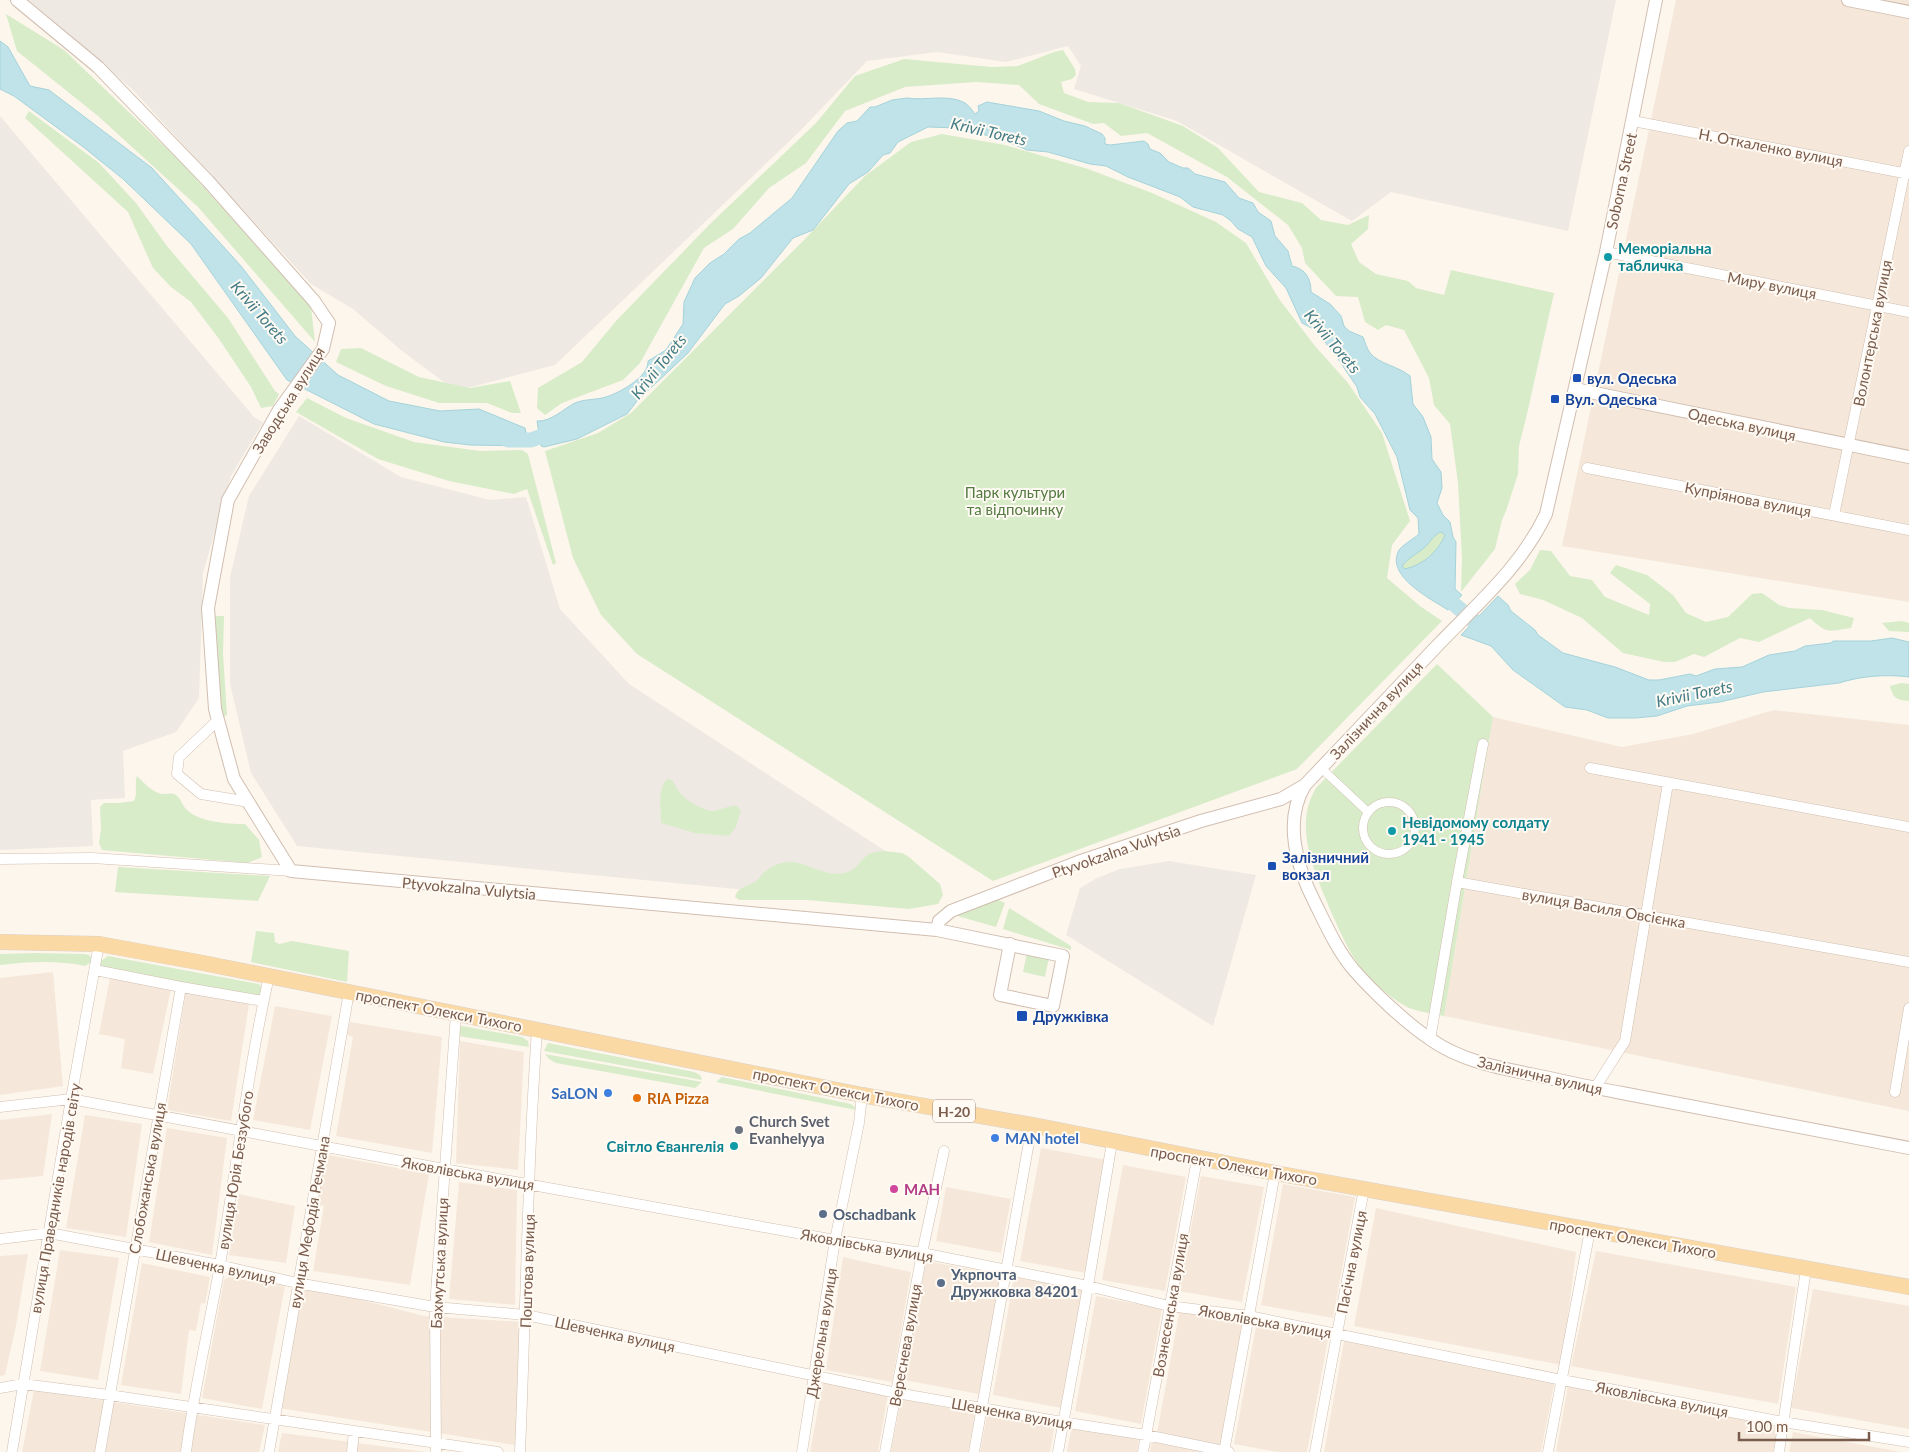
<svg xmlns="http://www.w3.org/2000/svg" width="1909" height="1452" font-family="Lato,sans-serif">
<rect width="100%" height="100%" fill="#fdf6ec"/>
<!-- residential -->
<path fill="#f5e8da" d="M 1676,0 L 1909,0 L 1909,602 L 1562,546 Z
M 1774,710 L 1909,725 L 1909,1111 L 1444,1016 L 1493,717 L 1622,747 L 1693,734 Z
M 53,972 L 63,1086 L 0,1095 L 0,978 Z
M 110,978 L 171,989 L 153,1074 L 121,1068 L 125,1039 L 99,1034 Z
M 186,991 L 249,1004 L 231,1121 L 167,1110 Z
M 275,1006 L 332,1016 L 310,1130 L 253,1120 Z
M 350,1022 L 442,1037 L 432,1153 L 336,1136 L 353,1037 L 347,1035 Z
M 460,1041 L 524,1052 L 518,1170 L 456,1163 Z
M 52,1114 L 43,1176 L 0,1180 L 0,1120 Z
M 85,1115 L 142,1124 L 126,1237 L 66,1228 Z
M 167,1128 L 227,1138 L 212,1255 L 149,1242 Z
M 1041,1148 L 1107,1160 L 1086,1273 L 1020,1261 Z
M 329,1155 L 429,1174 L 410,1285 L 313,1271 L 324,1206 L 318,1205 L 324,1160 Z
M 1123,1165 L 1186,1177 L 1165,1291 L 1102,1280 Z
M 1201,1176 L 1264,1187 L 1242,1302 L 1179,1291 Z
M 459,1182 L 517,1190 L 515,1305 L 449,1299 Z
M 1283,1184 L 1355,1197 L 1333,1318 L 1261,1305 Z
M 946,1187 L 1011,1199 L 1001,1253 L 936,1241 Z
M 239,1194 L 295,1206 L 286,1263 L 229,1255 Z
M 1376,1208 L 1576,1252 L 1562,1365 L 1354,1326 Z
M 60,1250 L 119,1258 L 98,1380 L 40,1371 Z
M 1596,1251 L 1796,1287 L 1778,1404 L 1571,1366 Z
M 28,1254 L 16,1326 L 5,1375 L 0,1376 L 0,1256 Z
M 843,1257 L 911,1272 L 892,1382 L 826,1370 Z
M 926,1261 L 1001,1275 L 979,1394 L 904,1380 Z
M 142,1263 L 210,1277 L 205,1304 L 201,1303 L 196,1331 L 189,1330 L 181,1394 L 121,1385 Z
M 231,1276 L 285,1286 L 262,1409 L 202,1398 L 224,1280 Z
M 1014,1277 L 1083,1290 L 1061,1408 L 993,1395 Z
M 304,1285 L 424,1316 L 524,1322 L 515,1445 L 278,1408 Z
M 1813,1289 L 1909,1306 L 1909,1429 L 1791,1408 Z
M 1096,1296 L 1162,1309 L 1141,1424 L 1075,1411 Z
M 1181,1303 L 1249,1316 L 1223,1445 L 1157,1433 Z
M 1257,1321 L 1329,1334 L 1307,1452 L 1277,1452 L 1234,1444 Z
M 1344,1341 L 1555,1379 L 1541,1452 L 1324,1452 Z
M 823,1382 L 888,1394 L 878,1452 L 810,1452 Z
M 1568,1386 L 1779,1424 L 1773,1452 L 1556,1452 Z
M 34,1390 L 265,1425 L 259,1452 L 22,1452 Z
M 901,1399 L 975,1413 L 968,1452 L 891,1452 Z
M 988,1411 L 1055,1424 L 1050,1452 L 980,1452 Z
M 1072,1425 L 1139,1437 L 1137,1452 L 1067,1452 Z
M 1793,1432 L 1901,1452 L 1789,1452 Z
M 282,1433 L 426,1452 L 278,1452 Z
M 1152,1440 L 1215,1452 L 1150,1452 Z"/>
<!-- industrial -->
<path fill="#efe9e4" d="M 28,0 L 1616,0 L 1568,231 L 1391,192 L 1352,221 L 1177,121 L 1074,89 L 1081,66 L 1068,46 L 1006,62 L 937,52 L 867,61 L 798,133 L 555,365 L 456,391 L 402,351 L 353,309 L 311,284 L 133,90 Z
M 0,116 L 255,418 L 263,422 L 231,476 L 203,573 L 199,698 L 176,732 L 123,751 L 125,798 L 91,800 L 93,846 L 0,850 Z
M 299,416 L 401,477 L 490,500 L 526,497 L 560,609 L 629,684 L 933,882 L 921,907 L 297,846 L 251,773 L 230,684 L 230,577 L 249,496 Z
M 1169,861 L 1256,875 L 1213,1026 L 1066,935 L 1080,888 L 1097,878 L 1120,869 Z"/>
<!-- green -->
<path fill="#d8ecc9" d="M 6,14 L 64,50 L 183,164 L 311,307 L 315,342 L 198,207 L 98,116 L 17,51 Z
M 1063,50 L 1075,69 L 1076,75 L 1072,79 L 1061,82 L 1064,93 L 1088,102 L 1119,103 L 1183,126 L 1218,148 L 1259,192 L 1302,203 L 1321,220 L 1348,225 L 1369,215 L 1368,229 L 1351,244 L 1359,262 L 1376,274 L 1408,281 L 1416,288 L 1444,295 L 1451,270 L 1554,293 L 1527,414 L 1519,446 L 1518,474 L 1506,511 L 1502,520 L 1495,549 L 1461,592 L 1462,558 L 1458,483 L 1450,424 L 1434,405 L 1429,378 L 1404,330 L 1386,325 L 1378,330 L 1365,322 L 1358,297 L 1336,296 L 1305,263 L 1302,248 L 1288,225 L 1227,177 L 1147,133 L 1121,136 L 1104,123 L 1093,124 L 1039,104 L 1019,85 L 976,82 L 905,87 L 845,111 L 806,163 L 769,188 L 733,229 L 704,248 L 640,363 L 623,380 L 562,403 L 545,415 L 537,408 L 538,388 L 582,362 L 616,321 L 710,224 L 816,123 L 855,76 L 904,59 L 992,67 L 1018,66 L 1054,52 Z
M 29,111 L 99,163 L 136,203 L 167,246 L 228,318 L 275,391 L 279,394 L 273,406 L 261,408 L 251,387 L 219,339 L 191,302 L 171,287 L 153,268 L 128,212 L 25,118 Z
M 942,134 L 1005,145 L 1088,169 L 1152,193 L 1216,222 L 1246,243 L 1279,299 L 1315,346 L 1348,383 L 1382,433 L 1410,521 L 1392,545 L 1387,578 L 1420,606 L 1442,621 L 1297,769 L 993,881 L 637,654 L 601,615 L 573,558 L 545,451 L 598,433 L 631,413 L 804,240 L 865,176 L 911,142 Z
M 361,348 L 419,377 L 470,388 L 510,381 L 521,413 L 512,413 L 487,403 L 439,403 L 386,386 L 336,362 L 341,349 Z
M 307,398 L 346,418 L 414,442 L 480,451 L 522,450 L 528,454 L 556,563 L 553,565 L 527,489 L 514,494 L 449,481 L 378,459 L 296,412 Z
M 1441,532 L 1445,534 C 1438,552 1423,565 1405,570 L 1402,566 C 1408,558 1417,554 1424,548 C 1430,543 1434,534 1441,532 Z
M 1540,550 L 1551,551 L 1570,576 L 1592,580 L 1605,597 L 1649,615 L 1650,604 L 1610,573 L 1616,565 L 1647,575 L 1673,595 L 1686,613 L 1706,622 L 1728,617 L 1752,594 L 1762,593 L 1779,605 L 1789,608 L 1822,610 L 1854,618 L 1851,628 C 1828,631 1828,635 1810,618 L 1759,642 L 1740,638 L 1704,657 L 1694,654 L 1675,662 L 1664,662 L 1623,653 L 1582,618 L 1543,600 L 1520,594 L 1515,584 L 1530,570 Z
M 215,616 L 224,616 L 223,654 L 227,715 L 223,717 L 218,680 Z
M 1902,621 L 1909,623 L 1909,632 L 1889,631 L 1882,623 Z
M 1437,664 L 1493,717 L 1444,1016 C 1432,1013 1417,1012 1407,1007 C 1395,1001 1377,986 1368,976 C 1351,959 1342,935 1332,914 C 1316,875 1292,827 1316,788 Z
M 1901,683 L 1909,684 L 1909,701 C 1896,700 1893,698 1890,686 Z
M 137,776 C 144,783 152,792 162,794 C 166,794 171,793 174,794 C 180,796 182,805 186,809 C 198,822 227,824 245,824 L 259,840 L 262,857 L 248,863 L 102,850 L 99,843 L 101,829 L 100,807 L 104,803 L 119,803 L 134,801 C 138,793 134,784 137,776 Z
M 667,779 L 672,780 C 675,784 677,790 681,794 C 687,801 704,811 713,811 C 722,810 729,805 737,806 L 741,810 L 736,827 L 729,836 L 695,833 L 661,823 C 661,809 657,789 667,779 Z
M 884,851 L 902,853 L 909,857 L 940,884 L 943,895 L 938,904 L 909,909 L 807,900 L 739,900 L 735,897 C 738,886 748,887 756,881 C 760,878 762,873 767,870 C 799,848 815,879 845,873 C 858,870 860,859 869,854 C 873,852 880,852 884,851 Z
M 118,867 L 270,876 L 258,901 L 115,892 Z
M 994,898 L 1005,903 L 996,927 L 954,915 Z
M 1009,908 L 1071,946 L 1071,950 L 1003,929 Z
M 256,931 L 274,933 L 275,942 L 279,944 L 292,941 L 349,951 L 347,982 L 251,962 Z
M 35,953 L 84,954 L 89,955 L 92,958 L 91,962 L 85,966 C 56,960 29,962 0,965 L 0,954 Z
M 1027,953 L 1049,958 L 1045,977 L 1023,972 Z
M 108,956 L 259,984 L 262,988 L 259,996 L 101,967 L 101,961 Z
M 462,1026 L 522,1037 L 528,1041 L 529,1047 L 458,1036 L 459,1029 Z
M 548,1043 L 694,1072 L 700,1075 L 702,1080 L 544,1051 Z
M 545,1054 L 702,1082 L 695,1088 L 556,1063 L 549,1059 Z
M 722,1077 L 851,1104 L 855,1107 L 856,1110 L 716,1082 Z"/>
<!-- water -->
<path fill="#bfe3e8" stroke="#a5d3da" fill-rule="evenodd" d="M 0,41 L 8,47 L 30,86 L 49,90 L 152,168 L 241,266 L 295,336 L 338,375 L 389,401 L 440,411 L 479,409 L 525,428 L 529,446 L 470,445 L 444,442 L 374,424 L 287,380 L 191,244 L 123,179 L 82,146 L 14,96 L 0,89 Z
M 907,98 C 925,101 946,94 963,102 C 968,104 972,110 975,114 L 979,111 L 978,106 L 987,102 L 1039,111 L 1064,121 L 1085,126 L 1102,134 L 1105,138 L 1105,144 L 1110,145 L 1144,141 L 1148,144 L 1150,149 L 1160,153 L 1169,162 L 1183,168 L 1188,168 L 1195,174 L 1225,182 L 1239,198 L 1253,203 L 1258,212 L 1271,221 L 1275,236 L 1288,251 L 1292,266 C 1306,269 1311,279 1311,292 L 1330,304 L 1341,316 L 1344,326 L 1349,331 L 1363,337 C 1365,342 1367,349 1370,353 C 1379,364 1398,366 1410,376 L 1413,404 L 1423,417 L 1431,437 L 1432,459 L 1441,472 L 1442,488 L 1437,503 L 1443,515 L 1450,522 L 1453,537 L 1456,542 L 1455,589 L 1462,595 L 1448,610 C 1431,599 1387,577 1398,552 C 1401,545 1414,539 1419,534 L 1418,518 L 1410,510 L 1397,457 L 1375,414 L 1360,397 L 1357,387 L 1334,353 L 1328,347 L 1321,333 L 1302,323 L 1286,288 L 1266,266 L 1252,237 L 1238,229 L 1231,221 L 1223,215 L 1193,207 L 1180,197 L 1128,177 L 1106,166 L 1090,164 L 1048,152 L 1027,150 L 1001,139 L 958,128 L 928,127 L 898,142 L 890,153 L 883,155 L 868,172 L 849,184 L 813,230 L 793,238 L 761,278 L 739,296 L 725,304 L 688,353 L 637,401 L 627,414 L 577,439 L 544,447 L 541,446 L 537,421 C 551,422 563,409 575,403 C 584,399 596,400 606,397 C 619,393 649,377 648,361 L 666,350 L 683,324 L 684,302 L 695,278 L 710,263 L 724,254 L 739,239 L 750,233 L 792,198 L 838,131 L 847,123 L 857,121 L 870,107 L 875,107 L 892,100 ZM 1441,532 L 1445,535 C 1438,552 1423,565 1405,569 L 1402,566 C 1408,558 1417,554 1424,548 C 1430,543 1434,534 1441,532 Z
M 1498,596 L 1508,605 L 1511,611 L 1535,630 L 1538,635 L 1563,653 L 1615,667 L 1649,680 L 1659,680 L 1690,674 L 1696,676 L 1715,669 L 1742,667 L 1769,655 L 1795,651 L 1805,646 L 1831,643 L 1833,641 L 1871,641 L 1892,638 L 1909,642 L 1909,677 C 1886,674 1861,676 1839,683 L 1763,692 L 1720,702 L 1687,706 L 1657,716 L 1636,718 L 1608,718 L 1587,710 L 1565,707 L 1513,670 L 1491,646 L 1461,635 Z"/>
<g fill="none" stroke-linecap="round" stroke-linejoin="round">
<!-- river -->
<path stroke="#bfe3e8" stroke-width="15" d="M 508,440 L 531,440 L 558,430
M 1441,588 L 1448,599 L 1489,634"/>
<!-- pedestrian casing -->
<g stroke="#d1beb0" stroke-width="9">
<path id="pedestrian" d="M 1321,768 L 1368,812
M1363 828a26 26 0 1 1 52 0a26 26 0 1 1-52 0Z"/>
</g>
<!-- minor casing -->
<g stroke="#d1beb0" stroke-width="11">
<path id="minor" d="M 1633,121 L 1909,174
M 1606,252 L 1909,312
M 1587,468 L 1909,530
M 1834,515 L 1909,151
M 218,720 L 179,757 L 177,774 L 201,794 L 249,802
M 1590,768 L 1909,827
M 0,859 L 92,858 L 291,871
M 1457,882 L 1483,744
M 95,970 L 181,987
M 1430,1040 L 1457,882 L 1909,962
M 1595,1088 L 1625,1041 L 1668,783
M 1895,1092 L 1909,1008
M 0,1107 L 71,1099 L 444,1169 L 835,1240 L 922,1253 L 1088,1286 L 1169,1306 L 1249,1316 L 1562,1380 L 1783,1422 L 1909,1442
M 0,1239 L 49,1233 L 219,1265 L 297,1283 L 435,1307 L 526,1315 L 897,1393 L 1062,1422 L 1146,1435 L 1229,1452
M 0,1388 L 23,1384 L 109,1395 L 498,1452
M 12,1452 L 71,1099 L 99,944
M 100,1452 L 181,987 L 263,1001
M 186,1452 C 194,1389 209,1327 220,1265 C 236,1168 248,1071 269,976
M 269,1452 L 349,992
M 352,1452 L 354,1431
M 436,1452 L 435,1307 L 456,1014
M 520,1452 C 526,1311 527,1170 537,1030
M 802,1452 L 835,1240 L 859,1123 L 862,1095
M 885,1452 L 922,1253 L 944,1151
M 974,1452 L 1032,1125
M 1058,1452 L 1088,1286 L 1112,1142
M 1143,1452 L 1197,1159
M 1224,1452 L 1275,1173
M 1315,1452 L 1364,1189
M 1548,1452 L 1590,1230
M 1779,1452 L 1806,1269"/>
</g>
<!-- tertiary casing -->
<g stroke="#d1beb0" stroke-width="14">
<path id="tertiary" d="M 17,0 L 98,67 L 208,181 L 314,301 L 329,323 L 323,349 L 279,410 L 228,500 L 208,608 L 215,709 L 234,779 L 291,871 L 937,930
M 1656,0 L 1606,252 L 1546,514 C 1521,567 1477,604 1437,646 C 1393,692 1349,739 1305,785 C 1283,821 1297,868 1315,903 C 1326,925 1337,950 1353,969 C 1372,991 1406,1023 1430,1039 C 1461,1061 1499,1068 1535,1075 C 1564,1081 1593,1088 1622,1093 C 1717,1112 1813,1130 1909,1148
M 1848,0 L 1909,12
M 1575,389 L 1909,457
M 1010,944 L 1000,995 L 1053,1006 L 1063,956 L 937,930 L 939,921 L 951,911 L 1078,862 L 1201,821 L 1281,799 L 1305,785"/>
</g>
<!-- primary casing -->
<g stroke="#dad1cd" stroke-width="16">
<path id="primary" d="M 0,942 L 99,944 L 203,963 L 862,1095 L 1032,1125 L 1275,1173 L 1909,1287"/>
</g>
<!-- pedestrian -->
<use href="#pedestrian" stroke="#fff" stroke-width="8"/>
<!-- minor -->
<use href="#minor" stroke="#fff" stroke-width="10"/>
<!-- tertiary -->
<use href="#tertiary" stroke="#fff" stroke-width="12"/>
<!-- primary -->
<use href="#primary" stroke="#fbd9a5" stroke-width="15"/>
</g>
<!-- markers -->
<g fill="#0f9aa8" stroke="#fffaf3" stroke-width="2">
<circle cx="1608" cy="257" r="5"/>
<circle cx="1392" cy="831" r="5"/>
<circle cx="734" cy="1146" r="5"/>
</g>
<g fill="#1a4fb4" stroke="#fffaf3" stroke-width="2">
<rect x="1572" y="373" width="10" height="10" rx="2.5"/>
<rect x="1550" y="394" width="10" height="10" rx="2.5"/>
<rect x="1267" y="861" width="10" height="10" rx="2.5"/>
<rect x="1016" y="1010" width="12" height="12" rx="2.5"/>
</g>
<g fill="#3f7fe0" stroke="#fffaf3" stroke-width="2">
<circle cx="608" cy="1093" r="5"/>
<circle cx="995" cy="1138" r="5"/>
</g>
<circle fill="#e8710a" stroke="#fffaf3" stroke-width="2" cx="637" cy="1098" r="5"/>
<circle fill="#6b7280" stroke="#fffaf3" stroke-width="2" cx="739" cy="1130" r="5"/>
<circle fill="#d1479c" stroke="#fffaf3" stroke-width="2" cx="894" cy="1189" r="5"/>
<g fill="#5c6f8a" stroke="#fffaf3" stroke-width="2">
<circle cx="823" cy="1214" r="5"/>
<circle cx="941" cy="1283" r="5"/>
</g>
<g text-anchor="middle" dominant-baseline="central" stroke-width="4" stroke-linejoin="round" paint-order="stroke">
<!-- shield labels -->
<rect fill="#fffaf3" stroke="#a28b7f" stroke-width="1" x="933" y="1099.5" width="42" height="23" rx="4"/>
<g font-size="14" font-weight="bold" fill="#7a5c4d">
<text x="954" y="1111">Н-20</text>
</g>
<!-- street labels -->
<g font-size="15" fill="#7a5c4d" stroke="#fffaf3">
<text transform="translate(1771 147) rotate(11)">Н. Откаленко вулиця</text>
<text transform="translate(1621 181) rotate(-78)">Soborna Street</text>
<text transform="translate(1772 285) rotate(11)">Миру вулиця</text>
<text transform="translate(1872 333) rotate(-79)">Волонтерська вулиця</text>
<text transform="translate(288 400) rotate(-58)">Заводська вулиця</text>
<text transform="translate(1742 424) rotate(12)">Одеська вулиця</text>
<text transform="translate(1748 499) rotate(11)">Купріянова вулиця</text>
<text transform="translate(1376 710) rotate(-47)">Залізнична вулиця</text>
<text transform="translate(1116 851) rotate(-19)">Ptyvokzalna Vulytsia</text>
<text transform="translate(469 888) rotate(5)">Ptyvokzalna Vulytsia</text>
<text transform="translate(1604 908) rotate(10)">вулиця Василя Овсієнка</text>
<text transform="translate(439 1010) rotate(11)">проспект Олекси Тихого</text>
<text transform="translate(1540 1075) rotate(13)">Залізнична вулиця</text>
<text transform="translate(836 1089) rotate(11)">проспект Олекси Тихого</text>
<text transform="translate(1234 1165) rotate(10)">проспект Олекси Тихого</text>
<text transform="translate(235 1170) rotate(-81)">вулиця Юрія Беззубого</text>
<text transform="translate(468 1173) rotate(10)">Яковлівська вулиця</text>
<text transform="translate(147 1178) rotate(-80)">Слобожанська вулиця</text>
<text transform="translate(55 1198) rotate(-80)">вулиця Праведників народів світу</text>
<text transform="translate(309 1222) rotate(-80)">вулиця Мефодія Речмана</text>
<text transform="translate(1633 1238) rotate(10)">проспект Олекси Тихого</text>
<text transform="translate(867 1245) rotate(10)">Яковлівська вулиця</text>
<text transform="translate(1351 1262) rotate(-79)">Пасічна вулиця</text>
<text transform="translate(439 1263) rotate(-87)">Бахмутська вулиця</text>
<text transform="translate(216 1266) rotate(12)">Шевченка вулиця</text>
<text transform="translate(527 1271) rotate(-88)">Поштова вулиця</text>
<text transform="translate(1170 1305) rotate(-80)">Вознесенська вулиця</text>
<text transform="translate(1265 1321) rotate(10)">Яковлівська вулиця</text>
<text transform="translate(821 1333) rotate(-81)">Джерельна вулиця</text>
<text transform="translate(615 1334) rotate(12)">Шевченка вулиця</text>
<text transform="translate(905 1345) rotate(-80)">Вереснева вулиця</text>
<text transform="translate(1662 1399) rotate(11)">Яковлівська вулиця</text>
<text transform="translate(1012 1413) rotate(10)">Шевченка вулиця</text>
</g>
<!-- culture labels -->
<g font-size="15" font-weight="bold" fill="#0d838f" stroke="#fffaf3" text-anchor="start">
<text x="1618" y="248">Меморіальна<tspan x="1618" dy="17">табличка</tspan></text>
<text x="1402" y="822">Невідомому солдату<tspan x="1402" dy="17">1941 - 1945</tspan></text>
<text x="724" y="1146" text-anchor="end">Світло Євангелія</text>
</g>
<!-- transit labels -->
<g font-size="15" font-weight="bold" fill="#164399" stroke="#fffaf3" text-anchor="start">
<text x="1587" y="378">вул. Одеська</text>
<text x="1565" y="399">Вул. Одеська</text>
<text x="1282" y="857">Залізничний<tspan x="1282" dy="17">вокзал</tspan></text>
<text x="1033" y="1016">Дружківка</text>
</g>
<!-- park labels -->
<g font-size="15" fill="#537a41" stroke="#fffaf3">
<text x="1015" y="492">Парк культури<tspan x="1015" dy="17">та відпочинку</tspan></text>
</g>
<!-- shop labels -->
<g font-size="15" font-weight="bold" fill="#366cbe" stroke="#fffaf3" text-anchor="end">
<text x="598" y="1093">SaLON</text>
<text x="1005" y="1138" text-anchor="start">MAN hotel</text>
</g>
<!-- food labels -->
<g font-size="15" font-weight="bold" fill="#c56008" stroke="#fffaf3" text-anchor="start">
<text x="647" y="1098">RIA Pizza</text>
</g>
<!-- worship labels -->
<g font-size="15" font-weight="bold" fill="#5b616d" stroke="#fffaf3" text-anchor="start">
<text x="749" y="1121">Church Svet<tspan x="749" dy="17">Evanhelyya</tspan></text>
</g>
<!-- hotel labels -->
<g font-size="15" font-weight="bold" fill="#b23c85" stroke="#fffaf3" text-anchor="start">
<text x="904" y="1189">МАН</text>
</g>
<!-- service labels -->
<g font-size="15" font-weight="bold" fill="#4e5e75" stroke="#fffaf3" text-anchor="start">
<text x="833" y="1214">Oschadbank</text>
<text x="951" y="1274">Укрпочта<tspan x="951" dy="17">Дружковка 84201</tspan></text>
</g>
<!-- water labels -->
<g font-size="16" font-style="italic" fill="#437c86" stroke="#fffaf3">
<text transform="translate(989 131) rotate(13)">Krivii Torets</text>
<text transform="translate(260 312) rotate(49)">Krivii Torets</text>
<text transform="translate(1333 341) rotate(50)">Krivii Torets</text>
<text transform="translate(658 366) rotate(-51)">Krivii Torets</text>
<text transform="translate(1694 693) rotate(-12)">Krivii Torets</text>
</g>
</g>
<!-- scale -->
<path d="M1739 1432v8h130v-8" fill="none" stroke="#7a5c4d" stroke-width="2.5"/>
<text x="1746" y="1432" font-size="15" fill="#7a5c4d" stroke="#fffaf3" stroke-width="4" paint-order="stroke">100 m</text>
</svg>
